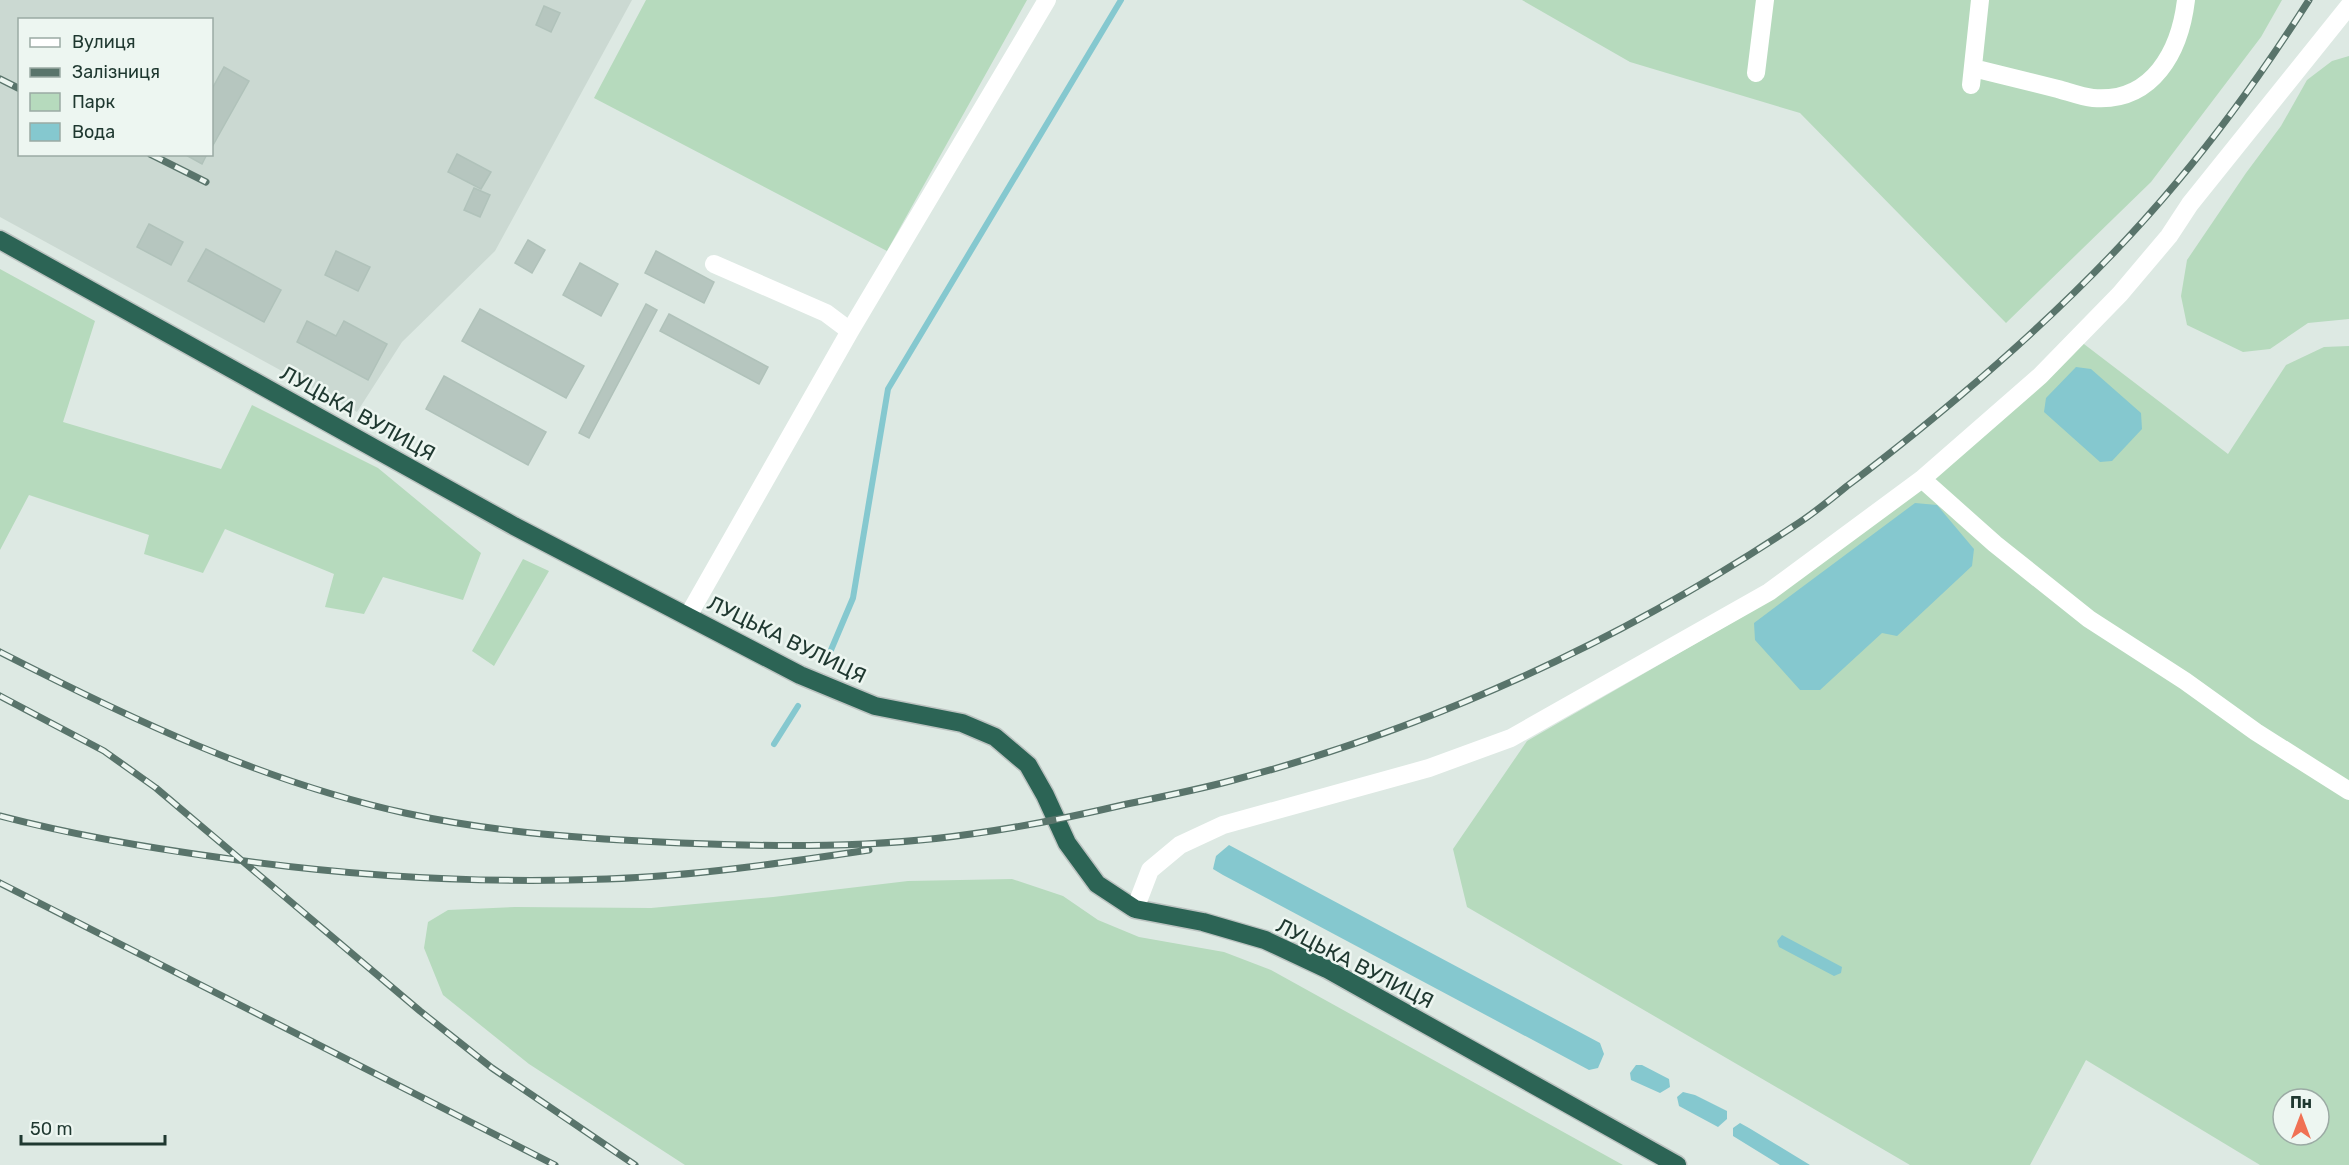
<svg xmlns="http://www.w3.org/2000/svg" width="2349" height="1165" font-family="Rubik,sans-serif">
<rect width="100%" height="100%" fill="#dde9e3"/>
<!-- built -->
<path fill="#cbd9d2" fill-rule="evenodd" d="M 0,0 L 632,0 L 495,251 L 402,342 L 357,412 L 0,217 ZM 20,20 L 212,20 L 212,154 L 20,154 Z"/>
<!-- green -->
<path fill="#b6dabd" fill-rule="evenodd" d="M 646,0 L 1027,0 L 887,251 L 594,98 Z
M 1522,0 L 2282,0 L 2261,37 L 2151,182 L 2006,323 L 1800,113 L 1630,62 Z
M 2349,56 L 2349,319 L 2308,323 L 2270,349 L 2243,352 L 2187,325 L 2181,296 L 2187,260 L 2246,173 L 2281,126 L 2307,80 L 2332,61 Z
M 0,269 L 95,321 L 63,422 L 221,469 L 252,405 L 378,468 L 481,553 L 463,600 L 383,577 L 364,614 L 325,607 L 334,574 L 225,529 L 203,573 L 144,554 L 149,535 L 29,495 L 0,550 Z
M 2080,341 L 2228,454 L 2286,365 L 2324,347 L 2349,346 L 2349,1165 L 2260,1165 L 2086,1060 L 2030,1165 L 1910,1165 L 1467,907 L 1453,849 L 1527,741 L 1747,614 ZM 2283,1099 L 2319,1099 L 2319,1135 L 2283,1135 Z
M 523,559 L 549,571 L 494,666 L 472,651 Z
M 1012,879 L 1063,896 L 1098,920 L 1139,937 L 1224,952 L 1271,970 L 1623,1165 L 685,1165 L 529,1064 L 443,995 L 424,948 L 428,922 L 448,910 L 515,907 L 651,908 L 773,897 L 908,881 Z"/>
<!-- water -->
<path fill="#85c8cf" d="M 2076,367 L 2091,369 L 2141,413 L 2142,429 L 2112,461 L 2100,462 L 2044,412 L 2046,398 Z
M 1915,503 L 1937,505 L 1974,549 L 1972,566 L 1897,636 L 1882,633 L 1820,690 L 1800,690 L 1755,640 L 1754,623 Z
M 1229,845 L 1600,1043 L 1604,1054 L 1598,1068 L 1589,1070 L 1223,875 L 1213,869 L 1216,856 Z
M 1782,935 L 1842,967 L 1841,973 L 1834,976 L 1779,947 L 1777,941 Z
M 1636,1065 L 1642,1065 L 1669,1079 L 1670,1087 L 1660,1093 L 1631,1080 L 1630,1073 Z
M 1683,1092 L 1695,1095 L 1727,1111 L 1727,1119 L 1718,1127 L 1679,1106 L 1677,1097 Z
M 1740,1123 L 1749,1128 L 1810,1165 L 1780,1165 L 1733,1136 L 1733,1128 Z"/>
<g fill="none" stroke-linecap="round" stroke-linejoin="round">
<!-- stream -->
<path stroke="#85c8cf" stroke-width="6" d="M 831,650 L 853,598 L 888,389 L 1121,0
M 774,744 L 798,706"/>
</g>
<!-- building -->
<path fill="#b6c6bf" stroke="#b0c2ba" stroke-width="1.5" d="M 544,6 L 560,13 L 551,32 L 536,25 Z
M 224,67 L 249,81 L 212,147 L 212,89 Z
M 184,154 L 207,154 L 202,164 Z
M 457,154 L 491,172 L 481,189 L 448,172 Z
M 474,188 L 490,195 L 480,217 L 464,210 Z
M 149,224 L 183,242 L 171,265 L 137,247 Z
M 528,240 L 545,250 L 532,273 L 515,263 Z
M 206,249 L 281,290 L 264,322 L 188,281 Z
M 336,251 L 370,267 L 358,291 L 325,275 Z
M 656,251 L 714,282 L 704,303 L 645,273 Z
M 580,263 L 618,284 L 601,316 L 563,295 Z
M 646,304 L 657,310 L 589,438 L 579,433 Z
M 480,309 L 584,366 L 566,398 L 462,341 Z
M 669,314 L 768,367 L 759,384 L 660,331 Z
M 307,321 L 336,336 L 344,321 L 387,344 L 368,380 L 297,342 Z
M 444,376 L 546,432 L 528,465 L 426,409 Z"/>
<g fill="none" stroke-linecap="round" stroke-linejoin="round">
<!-- highway casing -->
<g stroke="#bcc3c1" stroke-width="21">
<path id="highway" d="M 0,240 L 514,526 L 800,675 L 875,706 L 962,723 L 995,737 L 1028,765 L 1045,795 L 1067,843 L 1097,884 L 1135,909 L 1203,922 L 1265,940 L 1327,969 L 1677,1165"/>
</g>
<!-- minor -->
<path stroke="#fff" stroke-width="18" d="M 1973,68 C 2001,75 2029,82 2058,89 C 2069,92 2082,97 2093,98 C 2153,103 2180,51 2186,0
M 1756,73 L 1765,0
M 1971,85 L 1980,0
M 714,264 L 826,313 L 850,331
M 1922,479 L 1995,544 L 2089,619 L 2185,681 L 2256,732 L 2349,791
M 688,616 L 850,331 L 1047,0
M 1135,909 L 1150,870 L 1180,845 L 1223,825 L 1429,768 L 1511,738 L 1769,592 L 1922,479 L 2040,376 L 2120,294 L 2169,236 L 2190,204 L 2349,6"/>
<!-- highway -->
<use href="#highway" stroke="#2c6455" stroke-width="18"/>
<!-- rail casing -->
<g stroke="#59746b" stroke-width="7">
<path id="rail" d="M 0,79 L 20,89
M 150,154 L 206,182
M 0,652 C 129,718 263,782 405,813 C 495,833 589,839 681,843 C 777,847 876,848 971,834 C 1023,827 1076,816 1127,804 C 1161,797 1196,790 1230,781 C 1429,729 1623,640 1794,526 C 1813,514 1830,500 1847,486 C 1886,457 1923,427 1961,395 C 2038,330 2112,260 2177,182 C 2225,125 2269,63 2309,0
M 0,696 L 104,751 L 156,788 L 420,1011 L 492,1068 L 635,1165
M 0,816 C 73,835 148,848 223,858 C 350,876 479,884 607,879 C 695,876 782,863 869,850
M 0,883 L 555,1165"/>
</g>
<!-- rail -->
<use href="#rail" stroke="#edf6f1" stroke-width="4.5" stroke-dasharray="14" stroke-linecap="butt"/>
</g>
<g text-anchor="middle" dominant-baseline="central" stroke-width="5" stroke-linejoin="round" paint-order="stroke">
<!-- street labels -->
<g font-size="21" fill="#1f3830" stroke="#edf6f1">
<text transform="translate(358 413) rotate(29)">ЛУЦЬКА ВУЛИЦЯ</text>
<text transform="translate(787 639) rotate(26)">ЛУЦЬКА ВУЛИЦЯ</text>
<text transform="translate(1355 963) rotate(27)">ЛУЦЬКА ВУЛИЦЯ</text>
</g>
</g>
<!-- legend -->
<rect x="18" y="18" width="195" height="138" fill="#edf6f1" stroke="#9baaa4" stroke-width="1.5"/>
<rect x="30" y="38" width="30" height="9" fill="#ffffff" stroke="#9baaa4" stroke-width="1.5"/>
<text x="72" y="48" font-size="18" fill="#1f3830">Вулиця</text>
<rect x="30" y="68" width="30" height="9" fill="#59746b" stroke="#9baaa4" stroke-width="1.5"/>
<text x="72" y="78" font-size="18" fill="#1f3830">Залізниця</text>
<rect x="30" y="93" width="30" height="18" fill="#b6dabd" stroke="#9baaa4" stroke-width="1.5"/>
<text x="72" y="108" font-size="18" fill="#1f3830">Парк</text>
<rect x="30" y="123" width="30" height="18" fill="#85c8cf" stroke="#9baaa4" stroke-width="1.5"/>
<text x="72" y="138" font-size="18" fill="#1f3830">Вода</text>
<!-- north arrow -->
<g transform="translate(2301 1117)"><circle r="28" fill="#edf6f1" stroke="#9baaa4" stroke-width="1.5"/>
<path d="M0-4.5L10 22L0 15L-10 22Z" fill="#f07154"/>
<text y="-9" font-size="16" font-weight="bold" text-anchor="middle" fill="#1f3830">Пн</text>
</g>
<!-- scale -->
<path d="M21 1135v9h144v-9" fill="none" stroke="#1f3830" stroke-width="3"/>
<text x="30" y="1135" font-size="18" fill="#1f3830" stroke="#edf6f1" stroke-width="4.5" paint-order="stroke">50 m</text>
</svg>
